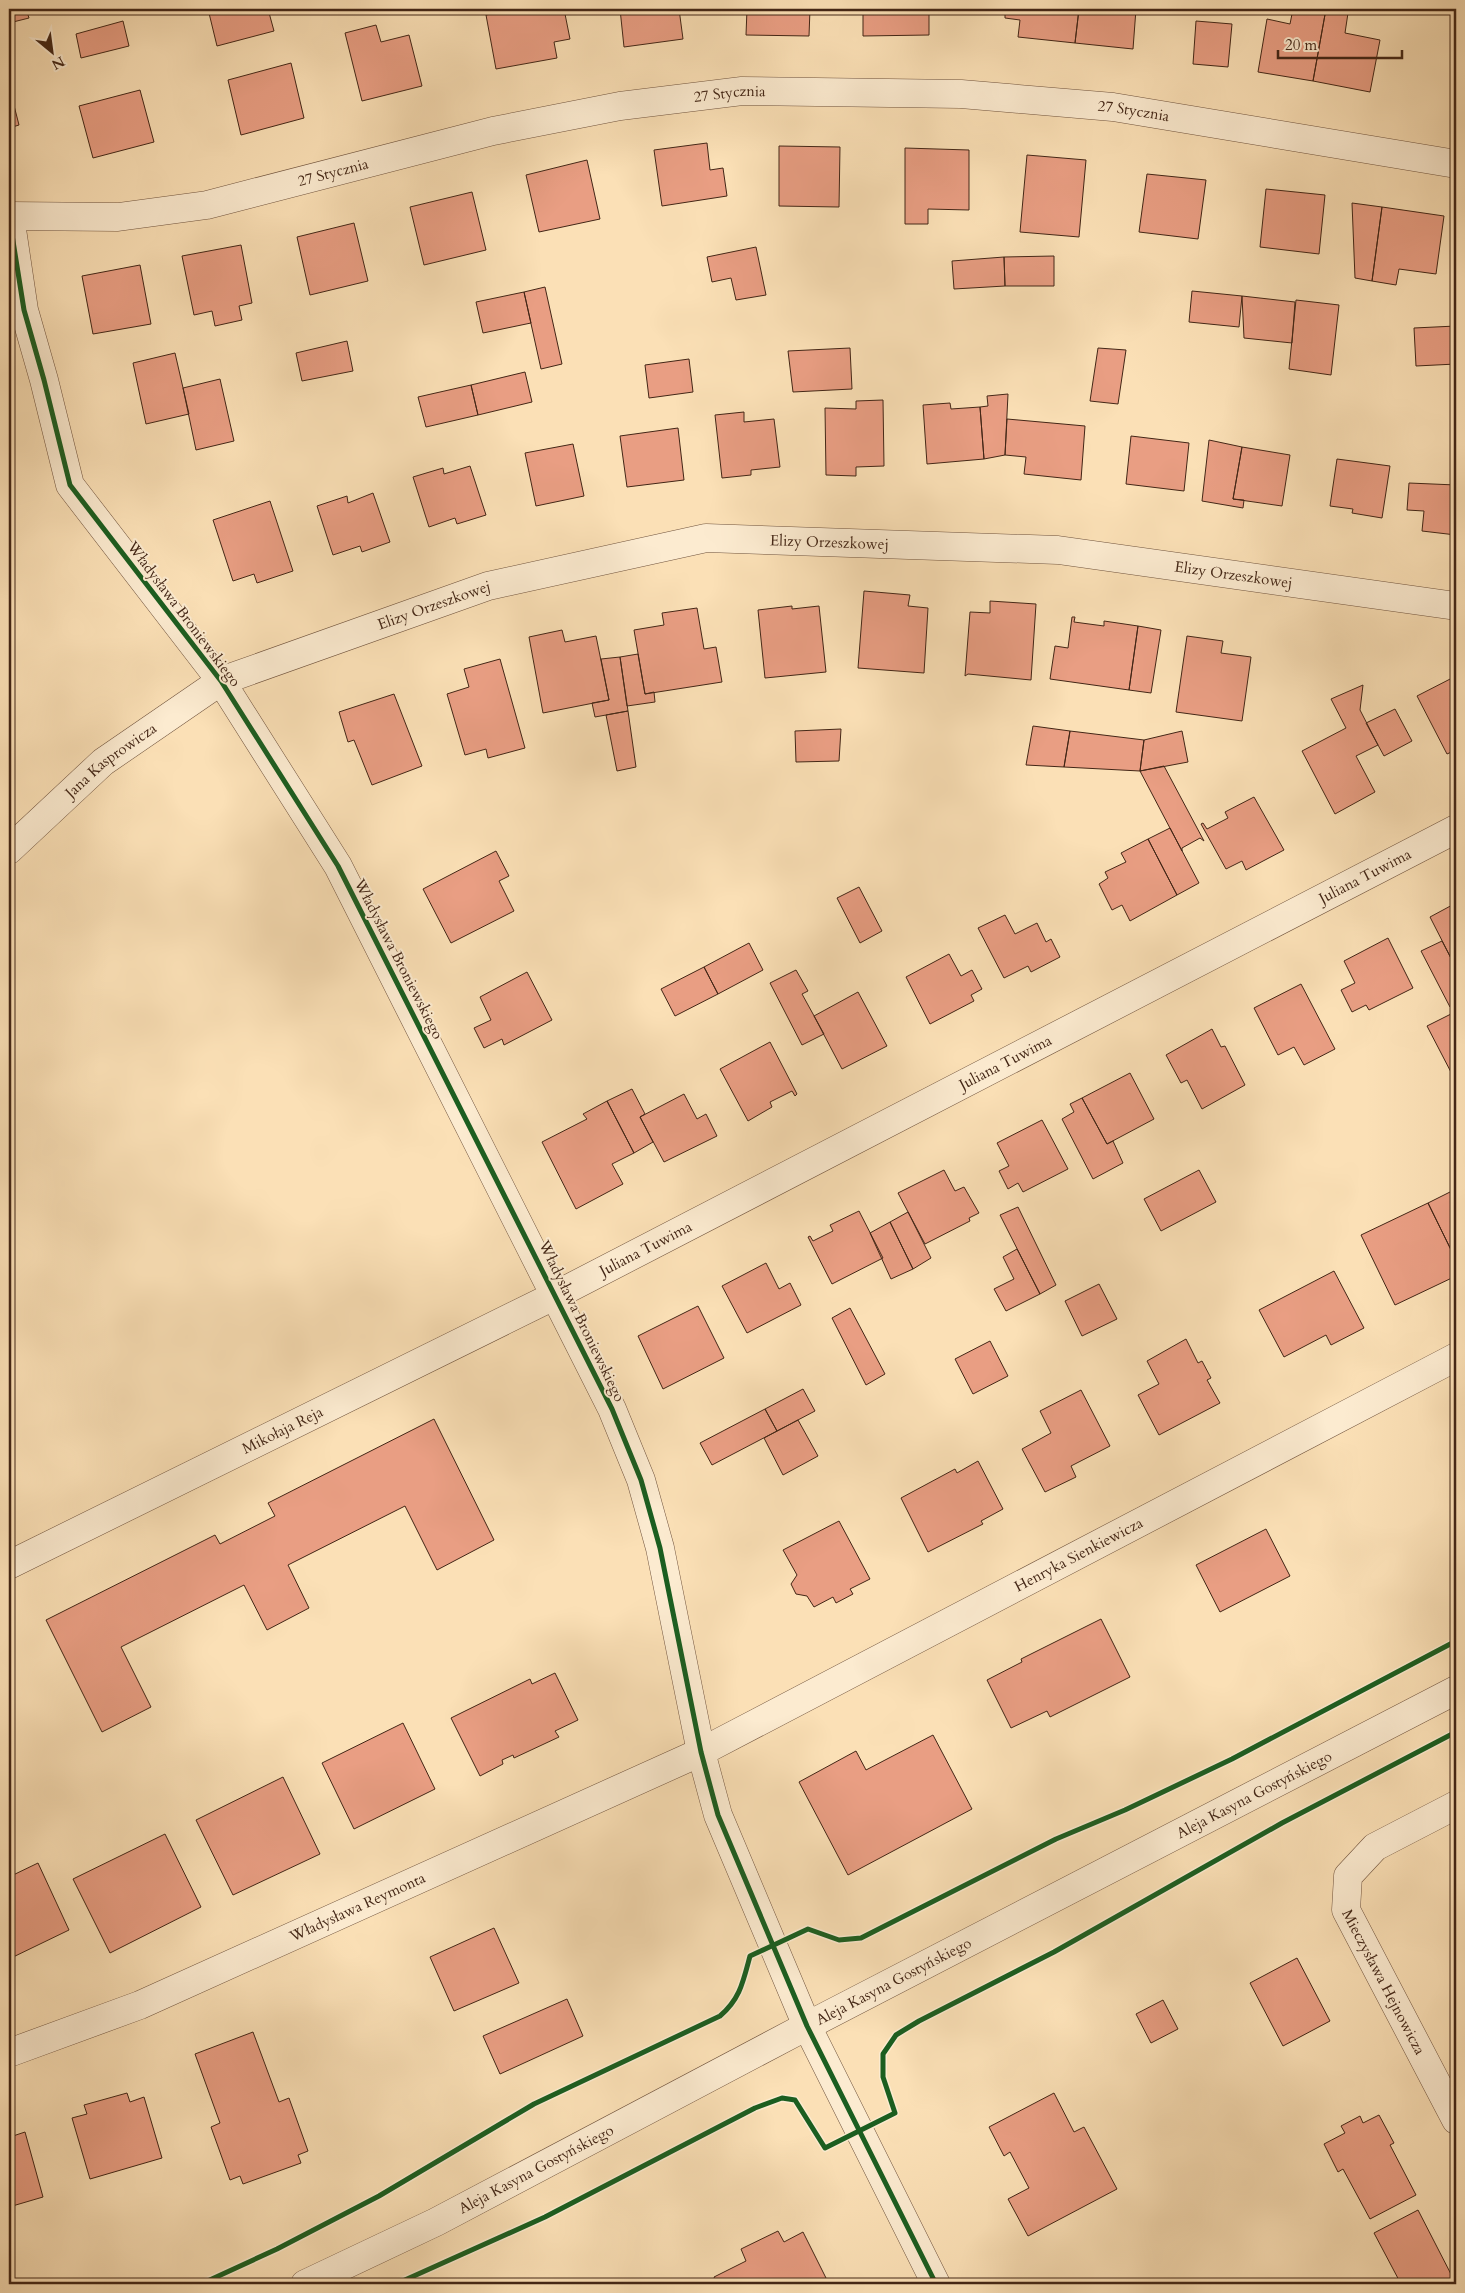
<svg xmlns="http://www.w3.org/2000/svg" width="1465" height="2293" font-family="Cardo,serif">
<rect width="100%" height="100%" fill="#fbe0b6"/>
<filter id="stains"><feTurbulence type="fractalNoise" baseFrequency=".004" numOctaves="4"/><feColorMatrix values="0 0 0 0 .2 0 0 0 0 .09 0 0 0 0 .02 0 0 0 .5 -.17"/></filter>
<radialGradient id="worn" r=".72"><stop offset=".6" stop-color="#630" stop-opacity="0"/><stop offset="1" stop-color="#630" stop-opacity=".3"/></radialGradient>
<!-- building -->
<path fill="#e99e83" stroke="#432616" d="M 9,9 L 26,9 L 29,18 L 9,23 Z
M 208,9 L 268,9 L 274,31 L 217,46 Z
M 517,9 L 564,9 L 570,39 L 554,42 L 557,58 L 496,69 L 486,15 Z
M 620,9 L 679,9 L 683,39 L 624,47 Z
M 747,9 L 810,9 L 809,36 L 746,35 Z
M 863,9 L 929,9 L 929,35 L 863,36 Z
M 1005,9 L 1079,9 L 1075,43 L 1018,37 L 1020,20 L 1005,18 Z
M 1079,9 L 1136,9 L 1133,49 L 1075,43 Z
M 1293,9 L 1326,9 L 1313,81 L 1258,72 L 1267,19 L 1290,24 Z
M 1326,9 L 1348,13 L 1345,33 L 1380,40 L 1370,92 L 1313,81 Z
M 123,21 L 129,46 L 81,58 L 76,34 Z
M 1196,21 L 1232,24 L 1228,67 L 1193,64 Z
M 376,25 L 381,42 L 409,35 L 422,86 L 362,101 L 345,33 Z
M 291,63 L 304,118 L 241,135 L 228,80 Z
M 9,86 L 19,125 L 9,128 Z
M 140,90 L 154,142 L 93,158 L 79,106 Z
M 707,143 L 710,170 L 723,168 L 727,196 L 662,206 L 654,150 Z
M 779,146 L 840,147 L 839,207 L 779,206 Z
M 905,148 L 969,150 L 969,210 L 928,209 L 928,224 L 905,224 Z
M 1027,155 L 1086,160 L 1079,237 L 1020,232 Z
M 587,160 L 600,219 L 539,232 L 526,175 Z
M 1147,174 L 1206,180 L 1198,239 L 1139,232 Z
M 1266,189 L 1325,195 L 1319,254 L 1260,247 Z
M 472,192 L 486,250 L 424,265 L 410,207 Z
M 1352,203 L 1382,207 L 1372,281 L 1355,278 Z
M 1382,207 L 1444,216 L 1436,274 L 1399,269 L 1396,285 L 1372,281 Z
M 354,223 L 368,281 L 310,295 L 297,237 Z
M 241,245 L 252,303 L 239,306 L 242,320 L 215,326 L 212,311 L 194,315 L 182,256 Z
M 756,247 L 766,295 L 736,300 L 731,278 L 712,282 L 707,257 Z
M 1054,256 L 1054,286 L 1005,286 L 1004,257 Z
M 1004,257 L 1005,286 L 954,289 L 952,261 Z
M 140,265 L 151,324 L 93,334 L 82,276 Z
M 545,287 L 562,364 L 541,369 L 524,292 Z
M 1192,291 L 1242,296 L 1239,327 L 1189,322 Z
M 524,292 L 531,323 L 483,333 L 476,302 Z
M 1242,296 L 1295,302 L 1292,343 L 1244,338 Z
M 1296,300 L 1339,305 L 1331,375 L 1289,369 Z
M 1456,326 L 1456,364 L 1416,366 L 1414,328 Z
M 347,341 L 353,371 L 302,381 L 296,353 Z
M 850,348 L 852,389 L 793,392 L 788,351 Z
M 1098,348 L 1126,350 L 1118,404 L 1090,401 Z
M 175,353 L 189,414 L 146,424 L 133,363 Z
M 689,359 L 693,392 L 649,398 L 645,365 Z
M 525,372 L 532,402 L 478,415 L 471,385 Z
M 220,379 L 234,441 L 196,450 L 183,388 Z
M 471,385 L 478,415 L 426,427 L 418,397 Z
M 1008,394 L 1005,455 L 984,459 L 980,407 L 988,406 L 987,396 Z
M 883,400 L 884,466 L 856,467 L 856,476 L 826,475 L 825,408 L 856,409 L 856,401 Z
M 950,403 L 951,409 L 980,407 L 984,459 L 927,464 L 923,405 Z
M 744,412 L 744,422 L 774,419 L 780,467 L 751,470 L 751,475 L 722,478 L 715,415 Z
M 1007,419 L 1085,426 L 1081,480 L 1024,474 L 1026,457 L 1005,455 Z
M 678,428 L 684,480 L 627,487 L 620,436 Z
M 1131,436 L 1189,443 L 1184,491 L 1126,484 Z
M 1209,440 L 1242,447 L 1233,499 L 1244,500 L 1243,508 L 1202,501 Z
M 573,444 L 584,496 L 536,506 L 525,453 Z
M 1242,447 L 1290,455 L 1282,506 L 1233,499 Z
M 1337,459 L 1390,466 L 1382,518 L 1352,513 L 1353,509 L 1330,506 Z
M 470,466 L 486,515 L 457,524 L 455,518 L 429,527 L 413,477 L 443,468 L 444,474 Z
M 1409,483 L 1456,485 L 1456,535 L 1422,531 L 1424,511 L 1407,510 Z
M 373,493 L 390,542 L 362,552 L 360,546 L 333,555 L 317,506 L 347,496 L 348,503 Z
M 270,501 L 293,571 L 257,583 L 254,574 L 233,581 L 213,520 Z
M 864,591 L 910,595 L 908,606 L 928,608 L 924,673 L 858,668 Z
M 990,601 L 1036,604 L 1031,680 L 968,674 L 965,676 L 970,612 L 990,613 Z
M 792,606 L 792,609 L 819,606 L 826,672 L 765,678 L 758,610 Z
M 697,608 L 704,649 L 716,647 L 722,682 L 645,694 L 634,630 L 664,625 L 662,613 Z
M 1072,617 L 1075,617 L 1074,622 L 1104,626 L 1104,621 L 1138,626 L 1129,690 L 1050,679 L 1055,646 L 1068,648 Z
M 1138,626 L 1161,630 L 1151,693 L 1129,690 Z
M 562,630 L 565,642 L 596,636 L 609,700 L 543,713 L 529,637 Z
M 1187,636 L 1223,641 L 1221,653 L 1251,657 L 1242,721 L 1176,712 Z
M 638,654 L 645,694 L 654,692 L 655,702 L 627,706 L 620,657 Z
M 620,657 L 628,711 L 595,717 L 592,703 L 609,700 L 601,659 Z
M 500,659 L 525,748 L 488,758 L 486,749 L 465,755 L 447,694 L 469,687 L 464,669 Z
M 1456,676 L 1456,750 L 1447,754 L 1417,696 Z
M 1363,685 L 1360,710 L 1378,745 L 1356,756 L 1375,792 L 1335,814 L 1302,751 L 1346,728 L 1331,699 Z
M 394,694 L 422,766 L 372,785 L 354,740 L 348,742 L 339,712 Z
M 1395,709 L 1412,741 L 1384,756 L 1366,723 Z
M 628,711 L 636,767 L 617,771 L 606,715 Z
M 1033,726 L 1070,731 L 1064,767 L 1026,765 Z
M 841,729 L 839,761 L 796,762 L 795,731 Z
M 1070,731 L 1144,740 L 1140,771 L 1064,767 Z
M 1182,731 L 1188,762 L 1140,771 L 1144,740 Z
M 1164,766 L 1204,841 L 1200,838 L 1182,848 L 1182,851 L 1140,771 Z
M 1254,797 L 1284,850 L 1246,870 L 1242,861 L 1226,869 L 1201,824 L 1203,823 L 1207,829 L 1228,818 L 1225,812 Z
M 1170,828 L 1199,883 L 1177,895 L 1148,839 Z
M 1148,839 L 1177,895 L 1130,921 L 1122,905 L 1112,910 L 1099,884 L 1108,878 L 1105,872 L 1126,862 L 1121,853 Z
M 496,851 L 509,876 L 499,881 L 514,911 L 451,943 L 423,889 Z
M 859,887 L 882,931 L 860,943 L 837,898 Z
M 1456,903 L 1456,963 L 1454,964 L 1430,917 Z
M 1005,915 L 1015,934 L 1037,923 L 1046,942 L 1051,939 L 1060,957 L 1031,972 L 1028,966 L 1004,978 L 978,928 Z
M 1388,938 L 1413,988 L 1369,1010 L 1366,1005 L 1352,1012 L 1341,990 L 1355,983 L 1344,961 Z
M 1442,941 L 1454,964 L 1456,963 L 1456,1004 L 1450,1007 L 1421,951 Z
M 749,943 L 763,970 L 718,994 L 704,967 Z
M 949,954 L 961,976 L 972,970 L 982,989 L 971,995 L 974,1001 L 930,1024 L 906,977 Z
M 704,967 L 718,994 L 675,1016 L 661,989 Z
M 796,970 L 808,991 L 802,994 L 824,1034 L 802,1045 L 770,983 Z
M 527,972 L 552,1020 L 504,1045 L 502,1039 L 484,1048 L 474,1028 L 491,1020 L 480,997 Z
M 1301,984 L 1335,1049 L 1304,1065 L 1294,1047 L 1278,1055 L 1254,1008 Z
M 858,992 L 887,1046 L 842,1069 L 814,1016 Z
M 1453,1013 L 1456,1019 L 1456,1074 L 1453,1076 L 1427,1026 Z
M 1212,1029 L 1221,1047 L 1225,1046 L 1245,1085 L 1202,1109 L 1187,1080 L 1181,1083 L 1166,1055 Z
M 770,1042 L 797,1094 L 795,1096 L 792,1091 L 770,1102 L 772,1107 L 748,1121 L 720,1069 Z
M 1130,1073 L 1154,1119 L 1107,1144 L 1082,1098 Z
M 632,1089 L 645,1114 L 640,1117 L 653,1142 L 634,1153 L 607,1101 Z
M 684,1094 L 697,1119 L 706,1114 L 717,1136 L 664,1162 L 640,1117 Z
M 1082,1098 L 1107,1144 L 1113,1141 L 1123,1163 L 1093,1179 L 1062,1119 L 1074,1112 L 1070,1104 Z
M 607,1101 L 634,1153 L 612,1164 L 623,1184 L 576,1209 L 542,1142 L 587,1119 L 583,1114 Z
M 1042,1120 L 1068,1169 L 1023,1192 L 1018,1183 L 1008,1189 L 999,1171 L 1009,1166 L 997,1143 Z
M 944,1170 L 955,1191 L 964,1187 L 979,1213 L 969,1218 L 970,1221 L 925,1244 L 898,1193 Z
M 1199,1170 L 1216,1202 L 1161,1231 L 1144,1199 Z
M 1456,1189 L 1456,1260 L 1428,1203 Z
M 1428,1203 L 1456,1260 L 1456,1276 L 1395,1305 L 1361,1235 Z
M 1018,1207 L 1056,1285 L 1040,1294 L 1000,1215 Z
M 859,1211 L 883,1258 L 832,1284 L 808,1237 L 810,1236 L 813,1241 L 833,1231 L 830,1225 Z
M 908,1212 L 931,1258 L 913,1269 L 890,1222 Z
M 890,1222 L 913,1269 L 891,1279 L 870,1233 Z
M 1017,1249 L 1040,1294 L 1006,1311 L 994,1289 L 1014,1279 L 1003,1257 Z
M 766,1263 L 779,1289 L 790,1283 L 801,1305 L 747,1333 L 722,1286 Z
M 1334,1271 L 1364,1328 L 1331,1345 L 1326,1335 L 1284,1357 L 1259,1310 Z
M 1099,1284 L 1117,1319 L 1082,1336 L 1065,1301 Z
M 698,1306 L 724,1358 L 663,1389 L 638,1336 Z
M 850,1308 L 885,1374 L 866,1385 L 832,1318 Z
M 1186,1339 L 1198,1363 L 1202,1361 L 1211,1378 L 1207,1380 L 1220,1403 L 1159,1435 L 1138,1395 L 1159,1384 L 1147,1361 Z
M 990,1341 L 1008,1376 L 973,1394 L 955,1359 Z
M 803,1389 L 815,1411 L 777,1431 L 765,1409 Z
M 1081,1390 L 1110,1446 L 1071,1466 L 1076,1477 L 1045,1492 L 1022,1449 L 1051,1433 L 1040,1411 Z
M 765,1409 L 777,1431 L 712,1465 L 700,1443 Z
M 434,1419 L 494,1540 L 437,1570 L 405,1506 L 288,1565 L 309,1608 L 267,1630 L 244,1585 L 121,1647 L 151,1707 L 102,1732 L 46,1620 L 215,1535 L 220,1544 L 275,1516 L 268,1503 Z
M 798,1420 L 818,1456 L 783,1475 L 764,1438 Z
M 978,1461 L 1003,1509 L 981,1521 L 983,1524 L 928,1552 L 901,1498 L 955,1469 L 957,1473 Z
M 839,1521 L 870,1579 L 850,1589 L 853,1594 L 836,1603 L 833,1597 L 814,1607 L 807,1596 L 796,1594 L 791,1584 L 797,1575 L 783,1550 Z
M 1266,1529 L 1290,1576 L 1220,1612 L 1196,1565 Z
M 1101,1619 L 1130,1677 L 1050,1717 L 1047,1711 L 1011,1728 L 987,1680 L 1022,1662 L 1021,1659 Z
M 555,1673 L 578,1720 L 555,1731 L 559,1737 L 514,1758 L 513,1755 L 502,1760 L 503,1764 L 480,1776 L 451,1718 L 530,1679 L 532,1684 Z
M 403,1723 L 435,1789 L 354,1829 L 322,1763 Z
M 933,1735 L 972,1809 L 848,1875 L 799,1782 L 856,1751 L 866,1770 Z
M 283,1777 L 320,1854 L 233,1895 L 196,1820 Z
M 165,1834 L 201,1907 L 110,1953 L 73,1879 Z
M 38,1863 L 69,1930 L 9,1959 L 9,1877 Z
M 494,1928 L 519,1983 L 454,2011 L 430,1957 Z
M 1297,1958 L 1330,2021 L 1283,2046 L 1250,1983 Z
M 567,1999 L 583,2036 L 500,2074 L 483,2036 Z
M 1163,2000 L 1178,2029 L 1151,2043 L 1136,2014 Z
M 253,2032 L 279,2102 L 289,2098 L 308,2151 L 298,2155 L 301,2163 L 243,2184 L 240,2176 L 230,2180 L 211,2127 L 220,2123 L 195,2054 Z
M 127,2093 L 130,2102 L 144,2097 L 162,2158 L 90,2179 L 72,2118 L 87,2114 L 84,2105 Z
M 1054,2093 L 1074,2132 L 1084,2127 L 1117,2189 L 1028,2236 L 1008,2199 L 1029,2188 L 1010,2152 L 1004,2156 L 989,2127 Z
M 1379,2115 L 1394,2143 L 1390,2145 L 1416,2195 L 1370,2219 L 1343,2169 L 1338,2172 L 1324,2144 L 1345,2133 L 1341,2126 L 1360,2116 L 1363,2123 Z
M 9,2131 L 10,2137 L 25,2132 L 43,2197 L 9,2207 Z
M 1418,2210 L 1454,2280 L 1445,2284 L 1401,2284 L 1374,2233 Z
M 778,2231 L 784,2242 L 803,2232 L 829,2284 L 717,2284 L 714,2277 L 746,2261 L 741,2249 Z"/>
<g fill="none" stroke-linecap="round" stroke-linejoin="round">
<!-- minor casing -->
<g stroke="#71543e" stroke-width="29">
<g id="minor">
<path id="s1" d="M 9,216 L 118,217 L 207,205 L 493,131 L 620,106 L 742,91 L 961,94 L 1113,107 L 1456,164"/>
<path d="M 10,216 L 24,310 L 44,380 L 70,485 L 221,681 L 338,866 L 612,1409 L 641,1480 L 660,1548 L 701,1752 L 718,1815 L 807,2026 L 936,2284"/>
<path id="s2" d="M 9,850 L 103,762 L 221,681 L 488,586 L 706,538 L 1058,550 L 1456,606"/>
<path id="s3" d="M 9,1565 L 556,1295 L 1456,829"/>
<path id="s4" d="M 1456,1805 L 1375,1847 L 1348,1876 L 1346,1910 L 1456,2120"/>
<path id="s5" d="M 9,2053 L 140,2005 L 701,1752 L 1456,1357"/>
<path id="s6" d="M 305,2284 L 436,2222 L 807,2026 L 1456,1690"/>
</g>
</g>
<!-- minor -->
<use href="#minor" stroke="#fcebd0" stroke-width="28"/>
<!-- cycleway casing -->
<g stroke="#fcebd0" stroke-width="8">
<path id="cycleway" d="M 9,216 L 24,310 L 44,380 L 70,485 L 221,681 L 338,866 L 612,1409 L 641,1480 L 660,1548 L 701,1752 L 718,1815 L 807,2026 L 936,2284
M 201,2284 L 277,2249 L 379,2196 L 534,2104 L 720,2016 C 740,1999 743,1982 750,1956 L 808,1929 L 839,1940 L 861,1938 L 1056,1839 L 1125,1810 L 1232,1759 L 1456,1641
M 396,2284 L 545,2217 L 755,2108 L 782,2098 L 795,2100 L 825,2148 L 895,2113 L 883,2077 L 883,2054 L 896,2035 L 919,2021 L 1054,1952 L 1282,1823 L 1456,1732"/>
</g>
<!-- cycleway -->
<use href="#cycleway" stroke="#1b5e20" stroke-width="5"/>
</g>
<g text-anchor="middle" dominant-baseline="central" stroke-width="4" stroke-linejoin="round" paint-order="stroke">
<!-- street labels -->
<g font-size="15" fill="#432616" stroke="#fcebd0">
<text stroke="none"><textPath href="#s1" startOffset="734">27 Stycznia</textPath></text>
<text stroke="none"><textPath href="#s1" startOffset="1139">27 Stycznia</textPath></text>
<text stroke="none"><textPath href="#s1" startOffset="329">27 Stycznia</textPath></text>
<text stroke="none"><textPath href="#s2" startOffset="902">Elizy Orzeszkowej</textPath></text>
<text stroke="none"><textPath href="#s2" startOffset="1308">Elizy Orzeszkowej</textPath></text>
<text stroke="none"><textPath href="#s2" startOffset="498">Elizy Orzeszkowej</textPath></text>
<text transform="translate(184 614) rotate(53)">Władysława Broniewskiego</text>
<text stroke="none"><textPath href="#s2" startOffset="136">Jana Kasprowicza</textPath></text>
<text stroke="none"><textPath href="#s3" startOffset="1521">Juliana Tuwima</textPath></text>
<text transform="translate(399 959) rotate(63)">Władysława Broniewskiego</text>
<text stroke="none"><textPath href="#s3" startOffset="1116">Juliana Tuwima</textPath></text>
<text stroke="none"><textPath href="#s3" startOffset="711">Juliana Tuwima</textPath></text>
<text transform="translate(582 1321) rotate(64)">Władysława Broniewskiego</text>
<text stroke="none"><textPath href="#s3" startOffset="305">Mikołaja Reja</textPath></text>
<text stroke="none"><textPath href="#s5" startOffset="1181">Henryka Sienkiewicza</textPath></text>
<text stroke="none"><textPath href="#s6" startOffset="1068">Aleja Kasyna Gostyńskiego</textPath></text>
<text stroke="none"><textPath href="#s5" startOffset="378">Władysława Reymonta</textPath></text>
<text stroke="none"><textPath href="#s6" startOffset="662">Aleja Kasyna Gostyńskiego</textPath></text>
<text stroke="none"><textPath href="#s4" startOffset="246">Mieczysława Hejnowicza</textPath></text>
<text stroke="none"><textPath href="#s6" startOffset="258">Aleja Kasyna Gostyńskiego</textPath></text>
</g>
</g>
<!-- margin -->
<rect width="1465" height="2293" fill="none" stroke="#fbe0b6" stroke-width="30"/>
<rect x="10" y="10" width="1445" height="2273" fill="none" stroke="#432616" stroke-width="2.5"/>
<rect x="15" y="15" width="1435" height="2263" fill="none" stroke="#432616"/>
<!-- north arrow -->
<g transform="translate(52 52) rotate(151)" stroke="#fcebd0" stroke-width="4" paint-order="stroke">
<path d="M0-4L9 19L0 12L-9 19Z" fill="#432616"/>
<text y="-8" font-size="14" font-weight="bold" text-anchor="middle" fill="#432616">N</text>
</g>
<!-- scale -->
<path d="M1278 50v8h124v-8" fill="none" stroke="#432616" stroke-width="2.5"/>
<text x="1285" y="50" font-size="15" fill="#432616" stroke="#fcebd0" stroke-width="4" paint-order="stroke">20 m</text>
<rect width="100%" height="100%" filter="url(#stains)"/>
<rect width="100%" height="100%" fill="url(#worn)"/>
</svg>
